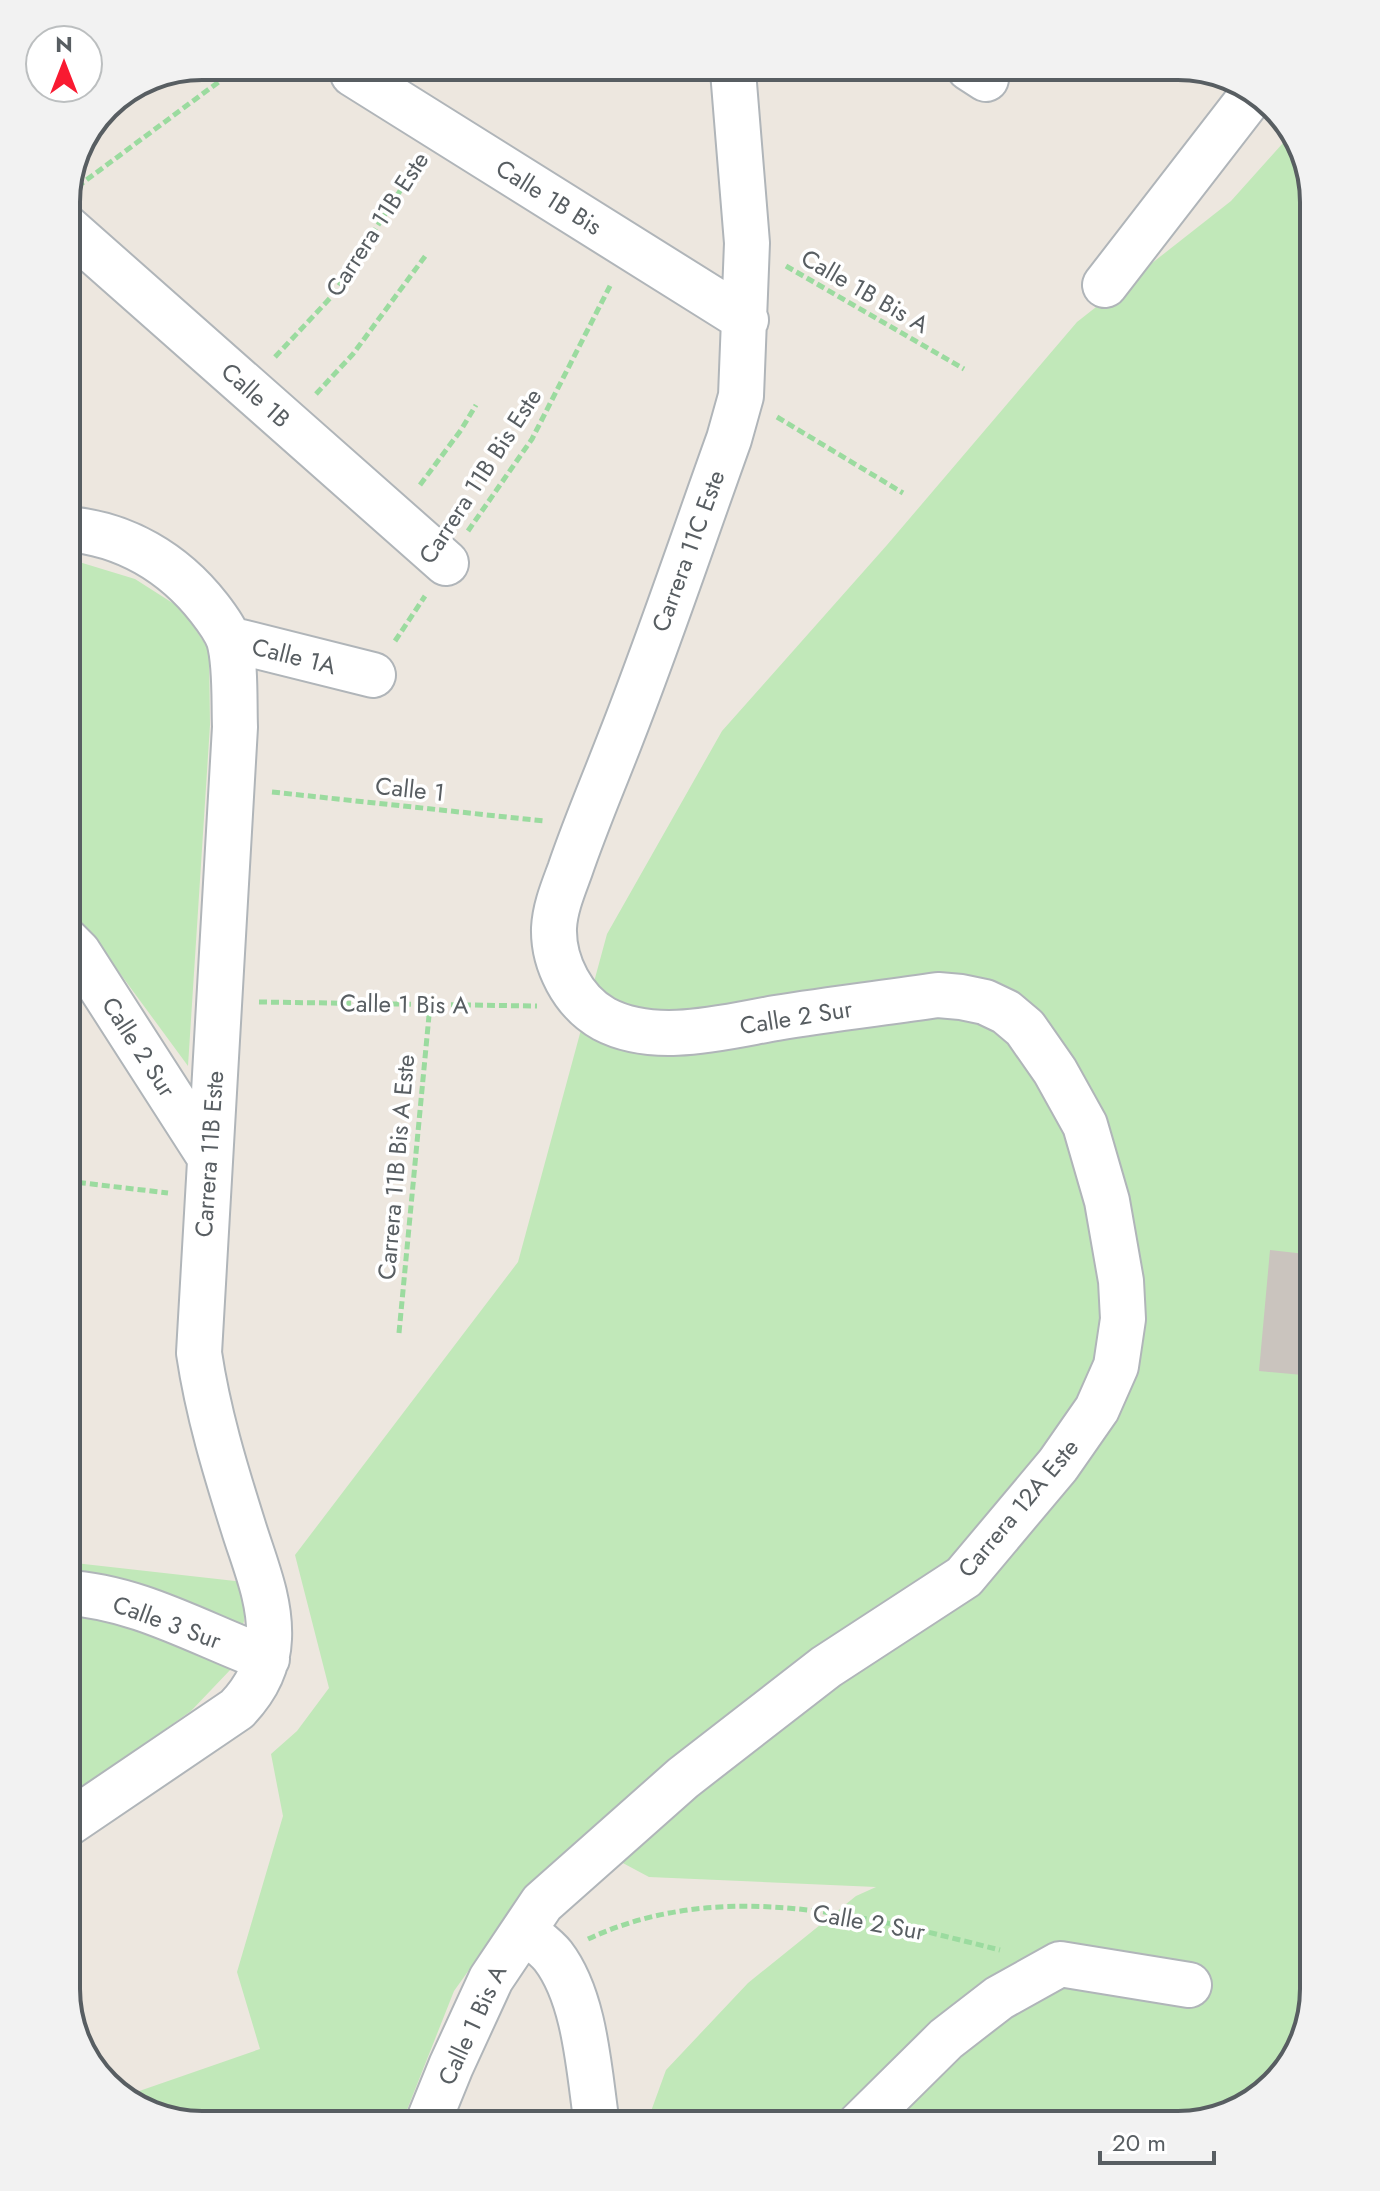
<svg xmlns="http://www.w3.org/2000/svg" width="1380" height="2191" font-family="Jost,sans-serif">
<rect width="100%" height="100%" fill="#ede7df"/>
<!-- green -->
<path fill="#c1e8b9" d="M 1292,133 L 1300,141 L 1314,202 L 1314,1989 L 1291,2064 L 1239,2111 L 1178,2125 L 646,2125 L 666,2070 L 748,1983 L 856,1896 L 876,1887 L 649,1877 L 591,1846 L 516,1904 L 454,1991 L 401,2125 L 194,2125 L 127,2102 L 122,2097 L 260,2049 L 237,1972 L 283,1816 L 271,1754 L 297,1731 L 329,1688 L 295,1555 L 518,1262 L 607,934 L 722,731 L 887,545 L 1077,322 L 1231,201 Z
M 66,558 L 135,579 L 182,609 L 209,650 L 210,725 L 188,1066 L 91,934 L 66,912 Z
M 66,1562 L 244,1582 L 244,1621 L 232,1668 L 191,1711 L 66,1799 Z"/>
<!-- building -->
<path fill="#cac4be" d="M 1270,1250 L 1314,1255 L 1314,1376 L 1259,1371 Z"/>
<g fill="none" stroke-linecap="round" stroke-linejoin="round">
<!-- minor casing -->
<g stroke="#b0b5b9" stroke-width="48">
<path id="minor" d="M 969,68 L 986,79
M 353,74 L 746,320
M 66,227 L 446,563
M 1105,285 L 1255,91
M 229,639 L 373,675
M 66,940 L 78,952 L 209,1156
M 66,1593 C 136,1596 202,1635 267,1659
M 66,1825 L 237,1709 C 256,1689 268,1667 269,1639 C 271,1600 254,1562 243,1526 C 225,1469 208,1413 199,1353 L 235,727 C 234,701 236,664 229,640 C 225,629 216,617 209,608 C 174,563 124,533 66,529
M 525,1931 C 534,1939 546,1947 553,1956 C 586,1999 589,2073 597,2125
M 427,2125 L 451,2066 L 491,1979 L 542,1903 L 683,1778 L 826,1667 L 964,1577 L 1058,1465 L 1097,1409 L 1116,1366 L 1123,1319 L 1121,1281 L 1107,1201 L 1085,1125 L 1055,1071 L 1025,1028 L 1006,1012 L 985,1002 L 961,997 L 938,995 C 884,1003 830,1009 776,1018 C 724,1027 655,1046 604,1019 C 573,1002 553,963 554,928 C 555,908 563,889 570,870 C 585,826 603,784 620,740 C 659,641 693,539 729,439 L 741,396 L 747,243 L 733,71
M 859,2125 L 946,2039 L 999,1998 L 1060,1964 L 1189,1985"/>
</g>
<!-- path -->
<path stroke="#9bdb9f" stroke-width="5" stroke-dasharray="8 4" stroke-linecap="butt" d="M 77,187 L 228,75
M 786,266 L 964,369
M 275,357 L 333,295 L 418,163
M 316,394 L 353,354 L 426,255
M 777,417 L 903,493
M 420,485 L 461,430 L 476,405
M 468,531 L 532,439 L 611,284
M 395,641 L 425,596
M 272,792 L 544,821
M 259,1002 L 537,1006
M 66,1181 L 168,1193
M 399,1333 L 430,1005
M 588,1939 C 721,1877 865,1916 1000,1950"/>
<!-- minor -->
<use href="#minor" stroke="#fff" stroke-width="44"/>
</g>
<g text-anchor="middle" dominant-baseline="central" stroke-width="7" stroke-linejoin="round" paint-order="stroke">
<!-- street labels -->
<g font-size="24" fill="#585e62" stroke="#fff">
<text transform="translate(549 197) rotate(32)">Calle 1B Bis</text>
<text transform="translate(377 224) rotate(-57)">Carrera 11B Este</text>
<text transform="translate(865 291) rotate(30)">Calle 1B Bis A</text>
<text transform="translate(256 395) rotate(42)">Calle 1B</text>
<text transform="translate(480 476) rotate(-57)">Carrera 11B Bis Este</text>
<text transform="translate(688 551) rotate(-70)">Carrera 11C Este</text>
<text transform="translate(294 656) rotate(14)">Calle 1A</text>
<text transform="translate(410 789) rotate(6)">Calle 1</text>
<text transform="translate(404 1004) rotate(1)">Calle 1 Bis A</text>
<text transform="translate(796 1017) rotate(-9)">Calle 2 Sur</text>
<text transform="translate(139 1047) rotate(57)">Calle 2 Sur</text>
<text transform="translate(209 1154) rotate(-86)">Carrera 11B Este</text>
<text transform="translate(396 1167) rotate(-85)">Carrera 11B Bis A Este</text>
<text transform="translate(1018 1508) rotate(-50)">Carrera 12A Este</text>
<text transform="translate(167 1622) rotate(20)">Calle 3 Sur</text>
<text transform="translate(869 1922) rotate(10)">Calle 2 Sur</text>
<text transform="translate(472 2025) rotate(-65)">Calle 1 Bis A</text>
</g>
</g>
<!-- crop -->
<path d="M0 0H1380V2191H0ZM202 80H1178A122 122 0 0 1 1300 202V1989A122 122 0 0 1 1178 2111H202A122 122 0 0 1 80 1989V202A122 122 0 0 1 202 80Z" fill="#f2f2f2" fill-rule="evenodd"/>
<path fill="none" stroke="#585e62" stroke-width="4" d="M202 80H1178A122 122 0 0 1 1300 202V1989A122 122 0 0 1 1178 2111H202A122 122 0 0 1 80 1989V202A122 122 0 0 1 202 80Z"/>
<!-- north arrow -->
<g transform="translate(64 64)"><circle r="38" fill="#ffffff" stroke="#bcbfc0" stroke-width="2"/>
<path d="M0-6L14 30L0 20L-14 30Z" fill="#f91a31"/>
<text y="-12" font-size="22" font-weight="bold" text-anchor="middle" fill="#585e62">N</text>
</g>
<!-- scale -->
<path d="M1100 2151v12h114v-12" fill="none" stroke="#585e62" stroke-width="4"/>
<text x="1112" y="2151" font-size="24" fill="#585e62" stroke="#ffffff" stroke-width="6" paint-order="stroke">20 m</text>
</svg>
